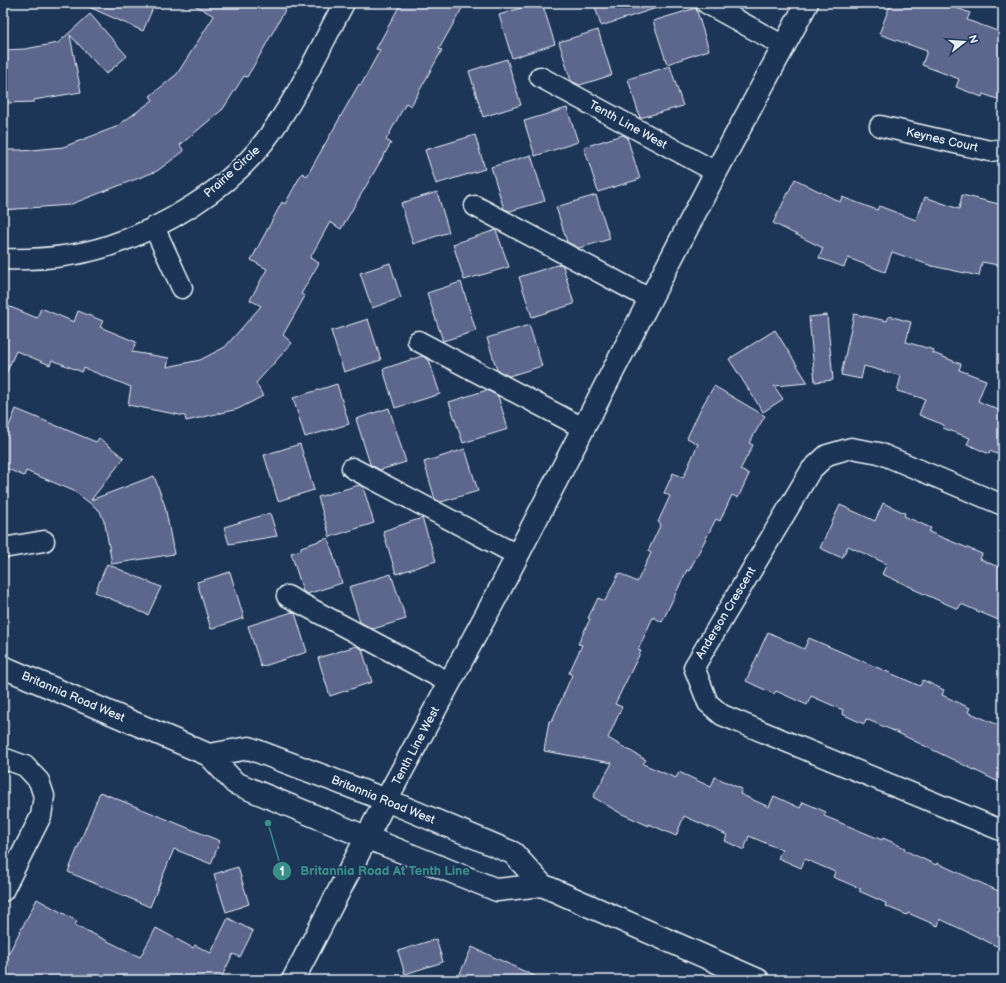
<svg xmlns="http://www.w3.org/2000/svg" width="1006" height="983" font-family="'Balsamiq Sans',sans-serif">
<rect width="100%" height="100%" fill="#1d3557"/>
<filter id="ink" filterUnits="userSpaceOnUse"><feTurbulence type="fractalNoise" baseFrequency=".025" numOctaves="2"/><feDisplacementMap in="SourceGraphic" scale="8" xChannelSelector="R" yChannelSelector="G"/><feConvolveMatrix kernelMatrix="1 2 1 2 8 2 1 2 1" color-interpolation-filters="sRGB"/></filter>
<g filter="url(#ink)">
<!-- building -->
<path fill="#5d668d" stroke="#e8f1f8" d="M 80,3 L 155,3 L 143,31 Z
M 191,3 L 289,3 L 260,55 L 247,77 L 244,76 L 223,109 L 180,145 L 184,151 L 157,171 L 69,205 L 3,210 L 3,150 L 22,150 L 22,151 L 63,147 L 116,127 L 153,100 L 150,96 L 177,74 L 214,16 Z
M 401,3 L 465,3 L 439,49 L 442,50 L 411,106 L 406,103 L 386,140 L 391,143 L 341,229 L 330,222 L 310,258 L 319,263 L 301,294 L 305,296 L 283,335 L 292,343 L 256,383 L 263,396 L 238,409 L 186,421 L 185,416 L 128,405 L 131,387 L 84,368 L 82,372 L 52,360 L 50,365 L 16,351 L 3,380 L 3,304 L 37,318 L 41,308 L 74,322 L 78,311 L 103,321 L 100,327 L 136,342 L 132,352 L 169,358 L 167,367 L 200,360 L 225,347 L 261,306 L 250,300 L 267,269 L 251,260 L 282,202 L 285,204 L 302,173 L 307,176 L 359,84 L 361,85 L 380,50 L 376,49 Z
M 536,3 L 542,3 L 555,44 L 512,58 L 499,15 Z
M 594,3 L 660,3 L 660,7 L 601,26 Z
M 891,3 L 944,3 L 970,13 L 967,20 L 1003,33 L 1003,101 L 983,94 L 982,97 L 956,87 L 959,79 L 922,65 L 927,51 L 879,34 Z
M 696,8 L 709,50 L 667,64 L 653,21 Z
M 90,14 L 127,56 L 106,74 L 70,35 L 81,92 L 34,100 L 34,102 L 4,103 L 3,50 L 25,49 L 58,43 Z
M 598,30 L 612,75 L 580,85 L 571,81 L 559,42 Z
M 507,59 L 521,105 L 483,117 L 469,71 Z
M 670,66 L 683,106 L 640,118 L 628,79 Z
M 567,108 L 578,142 L 535,156 L 524,121 Z
M 475,135 L 485,169 L 436,184 L 425,150 Z
M 622,135 L 627,137 L 640,179 L 598,192 L 584,147 Z
M 531,155 L 545,201 L 510,211 L 504,209 L 491,167 Z
M 795,179 L 840,202 L 842,197 L 877,210 L 879,206 L 916,220 L 925,197 L 959,209 L 962,195 L 1003,205 L 1003,266 L 982,262 L 979,276 L 932,266 L 892,252 L 885,272 L 848,258 L 844,267 L 819,258 L 823,248 L 773,223 Z
M 437,192 L 449,232 L 413,244 L 401,203 Z
M 596,195 L 610,239 L 579,248 L 567,242 L 556,207 Z
M 496,230 L 509,267 L 464,280 L 453,244 Z
M 390,263 L 401,298 L 372,308 L 360,273 Z
M 560,264 L 563,266 L 574,304 L 532,317 L 519,277 Z
M 461,282 L 476,331 L 443,341 L 427,293 Z
M 854,314 L 887,321 L 889,316 L 911,322 L 906,342 L 934,350 L 933,353 L 961,364 L 959,370 L 986,380 L 978,401 L 1003,412 L 1003,457 L 990,451 L 989,454 L 967,444 L 970,438 L 943,428 L 944,425 L 919,415 L 925,399 L 897,391 L 901,376 L 864,366 L 861,379 L 841,375 Z
M 827,315 L 833,380 L 815,382 L 809,317 Z
M 368,319 L 381,360 L 344,372 L 331,331 Z
M 529,325 L 542,366 L 509,376 L 497,370 L 487,338 Z
M 775,330 L 808,383 L 774,386 L 783,399 L 763,412 L 729,359 Z
M 422,356 L 429,360 L 440,394 L 395,408 L 383,369 Z
M 337,384 L 349,424 L 305,437 L 293,398 Z
M 714,386 L 765,416 L 749,443 L 753,445 L 740,470 L 749,474 L 738,498 L 732,495 L 720,521 L 716,519 L 689,571 L 687,570 L 662,622 L 653,617 L 638,650 L 641,651 L 615,704 L 622,707 L 608,738 L 646,760 L 643,764 L 676,778 L 679,772 L 711,787 L 715,777 L 742,789 L 740,794 L 769,807 L 774,796 L 800,808 L 803,802 L 826,812 L 824,816 L 882,840 L 883,838 L 905,848 L 904,850 L 936,865 L 937,863 L 1003,893 L 1003,949 L 940,919 L 938,926 L 908,913 L 907,915 L 885,906 L 886,903 L 859,891 L 861,889 L 833,877 L 835,872 L 805,859 L 801,868 L 778,858 L 782,850 L 749,836 L 744,850 L 725,841 L 727,835 L 684,816 L 676,836 L 649,824 L 649,826 L 620,813 L 593,797 L 612,763 L 544,751 L 549,721 L 552,721 L 572,675 L 569,673 L 582,645 L 578,644 L 590,619 L 588,618 L 598,598 L 605,601 L 619,573 L 637,582 L 651,553 L 648,551 L 661,524 L 658,522 L 670,496 L 664,493 L 673,473 L 683,478 L 698,444 L 687,438 L 701,408 Z
M 487,390 L 498,396 L 508,429 L 463,443 L 449,402 Z
M 389,408 L 406,462 L 380,470 L 370,464 L 356,419 Z
M 16,409 L 96,442 L 99,438 L 124,458 L 91,500 L 154,476 L 165,506 L 174,554 L 112,564 L 105,524 L 100,511 L 74,491 L 26,471 L 24,476 L 3,467 L 3,440 Z
M 300,444 L 314,490 L 278,501 L 264,455 Z
M 465,449 L 478,491 L 441,502 L 435,499 L 424,462 Z
M 359,485 L 363,487 L 374,523 L 330,537 L 318,497 Z
M 883,503 L 905,513 L 904,516 L 931,528 L 929,532 L 982,554 L 980,559 L 1003,569 L 1003,622 L 961,604 L 958,609 L 913,589 L 913,588 L 882,574 L 887,564 L 848,546 L 842,558 L 820,548 L 840,505 L 875,521 Z
M 270,513 L 277,536 L 229,544 L 224,527 Z
M 422,518 L 436,561 L 396,574 L 383,531 Z
M 328,538 L 342,583 L 307,594 L 303,591 L 291,553 L 301,550 L 301,547 Z
M 107,564 L 161,587 L 148,615 L 95,592 Z
M 230,572 L 244,618 L 211,629 L 197,582 Z
M 391,574 L 406,619 L 373,629 L 360,622 L 349,587 Z
M 292,612 L 295,613 L 307,652 L 261,667 L 248,626 Z
M 768,632 L 804,649 L 809,638 L 920,686 L 923,680 L 944,690 L 942,695 L 970,708 L 968,712 L 1003,727 L 1003,784 L 894,731 L 866,719 L 864,724 L 842,714 L 843,710 L 811,696 L 807,705 L 776,691 L 774,694 L 746,681 Z
M 356,646 L 362,649 L 372,682 L 330,696 L 318,658 Z
M 100,792 L 220,841 L 211,864 L 174,849 L 150,907 L 68,872 Z
M 238,867 L 249,904 L 226,912 L 214,874 Z
M 37,899 L 77,921 L 75,925 L 140,957 L 156,928 L 193,948 L 195,945 L 211,953 L 228,918 L 253,931 L 240,957 L 233,954 L 220,980 L 3,980 L 3,964 Z
M 436,939 L 443,962 L 405,974 L 398,951 Z
M 472,947 L 543,980 L 457,980 Z"/>
<g fill="none" stroke-linecap="round" stroke-linejoin="round">
<!-- street casing -->
<g stroke="#e8f1f8" stroke-width="23">
<path id="street" d="M 706,3 L 784,46
M 540,77 L 716,172
M 880,126 L 990,151 L 1003,149
M 475,206 L 650,299
M 154,227 L 182,288
M 3,259 C 38,260 74,257 108,246 C 164,228 228,189 264,142 C 297,99 319,50 344,3
M 418,341 L 583,428
M 352,468 L 517,555
M 1003,505 L 879,453 L 851,448 L 827,455 L 811,470 L 694,667 L 708,703 L 722,715 L 1003,831
M 3,548 L 44,541
M 287,596 L 450,683
M 3,758 L 25,766 L 39,781 L 44,796 L 41,816 L 3,891"/>
</g>
<!-- secondary casing -->
<g stroke="#e8f1f8" stroke-width="25">
<path id="secondary" d="M 3,667 L 209,755 L 235,783 L 368,838 L 497,890 L 542,885
M 209,755 L 249,748 L 386,800 L 513,853 L 542,885 L 758,980
M 293,980 L 386,800 L 498,593 L 716,172 L 807,3"/>
</g>
<!-- street -->
<use href="#street" stroke="#1d3557" stroke-width="20"/>
<!-- secondary -->
<use href="#secondary" stroke="#1d3557" stroke-width="22"/>
</g>
</g>
<g text-anchor="middle" dominant-baseline="central" stroke-width="3.5" stroke-linejoin="round" paint-order="stroke">
<!-- street labels -->
<g font-size="12" fill="#e8f1f8" stroke="#1d3557">
<text transform="translate(628 125) rotate(29)">Tenth Line West</text>
<text transform="translate(942 140) rotate(13)">Keynes Court</text>
<text transform="translate(232 172) rotate(-42)">Prairie Circle</text>
<text transform="translate(726 613) rotate(-59)">Anderson Crescent</text>
<text transform="translate(73 697) rotate(23)">Britannia Road West</text>
<text transform="translate(416 746) rotate(-62)">Tenth Line West</text>
<text transform="translate(383 800) rotate(22)">Britannia Road West</text>
</g>
</g>
<!-- callouts -->
<path fill="none" stroke="#3a8f8a" stroke-width="1.5" d="M268 823L282 871"/>
<g fill="#3a8f8a" stroke="#1d3557" stroke-width="1.5">
<circle cx="268" cy="823" r="4"/>
<circle cx="282" cy="871" r="10"/>
</g>
<g font-size="12" text-anchor="middle" font-weight="bold" fill="#fff">
<text x="282" y="875">1</text>
</g>
<g font-size="13" text-anchor="middle" font-weight="bold" fill="#3a8f8a" stroke="#1d3557" stroke-width="3.5" stroke-linejoin="round" paint-order="stroke">
<text x="385" y="875">Britannia Road At Tenth Line</text>
</g>
<!-- margin -->
<rect width="1006" height="983" fill="none" stroke="#1d3557" stroke-width="16"/>
<rect x="8" y="8" width="990" height="967" fill="none" stroke="#e8f1f8" stroke-width="1.5" filter="url(#ink)"/>
<!-- north arrow -->
<g transform="translate(964 42) rotate(73)" stroke="#1d3557" stroke-width="3" paint-order="stroke">
<path d="M0-3L7 15L0 10L-7 15Z" fill="#e8f1f8"/>
<text y="-6" font-size="11" font-weight="bold" text-anchor="middle" fill="#e8f1f8">N</text>
</g>
</svg>
